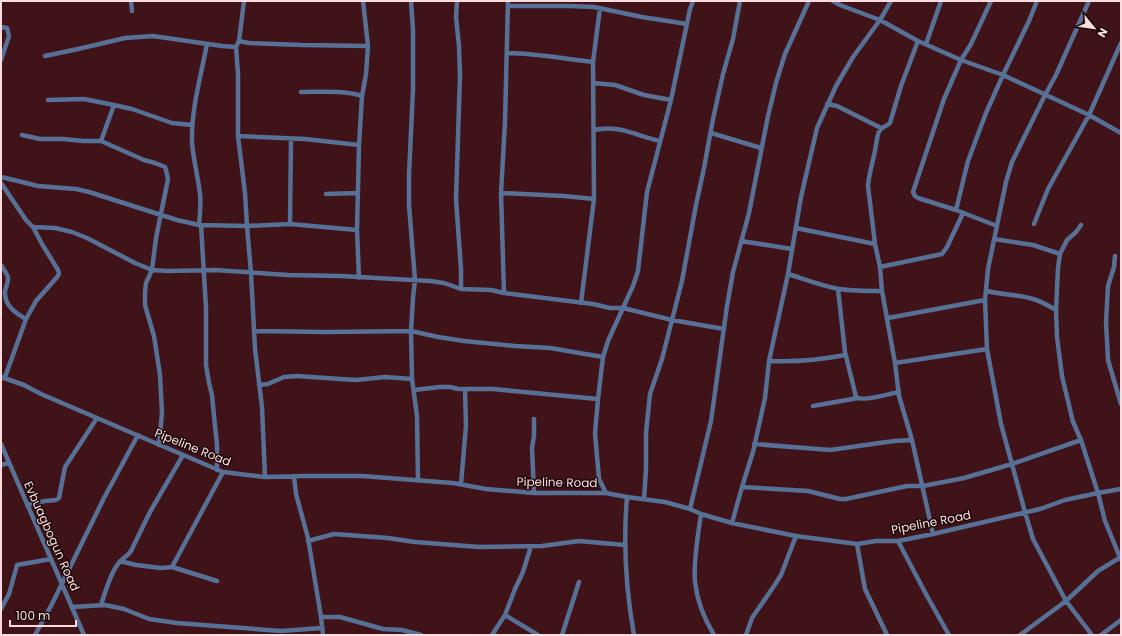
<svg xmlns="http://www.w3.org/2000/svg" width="1122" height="636" font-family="Poppins,sans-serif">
<rect width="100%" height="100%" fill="#401318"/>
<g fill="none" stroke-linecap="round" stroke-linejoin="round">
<!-- minor -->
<path stroke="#577095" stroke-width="4.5" d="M 131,1 L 132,11
M 244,1 L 239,41 L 236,47 L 238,74 L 238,136 L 245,193 L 247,226 L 251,273 L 255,349 L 262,407 L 265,477
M 411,1 L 413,30 L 413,89 L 409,175 L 409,205 L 415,280 L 413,298 L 411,331 L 412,379 L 417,416 L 418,481
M 457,1 L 456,17 L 459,46 L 460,75 L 456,199 L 461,269 L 461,289
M 833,1 L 840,5 L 880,20 L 918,41 L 961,60 L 1003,75 L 1089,115 L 1121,133
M 991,1 L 971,44 L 961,60 L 944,99 L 913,192 L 915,196 L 918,198 L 956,210 L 997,226
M 1089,1 L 1056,75 L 1045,95 L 1012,162 L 1006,182 L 988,269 L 985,300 L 987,349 L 1001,424 L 1025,512 L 1033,539 L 1066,601 L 1092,635
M 508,6 L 570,6 L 594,7 L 642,17 L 687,24
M 1,27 L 7,28 L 9,36 L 1,60
M 239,41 L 249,43 L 302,45 L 368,46
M 918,41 L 901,86 L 890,123 C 887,126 882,127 880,130 C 877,134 877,141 876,145 C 874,159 869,172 868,186 L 875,244 L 880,267 L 882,291 L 895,363 L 899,396 L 912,440 L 933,534
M 926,44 L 941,1
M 507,53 C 536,53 564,59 593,62
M 45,56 L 78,49 L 125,38 L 153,36 L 222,46 L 236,47
M 593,83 L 615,85 L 644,95 L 671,100
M 301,92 C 321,92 343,90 362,96
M 48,100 L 84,99 L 114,105 L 132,109 L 172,123 L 192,125
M 827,104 L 837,106 L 881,128
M 594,130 C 618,124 637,136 660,141
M 711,133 L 761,148
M 22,135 L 40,139 L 63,139 L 83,141 L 101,141 L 144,160 L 155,163 L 165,167 L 166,170 L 168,179 L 166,189 L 156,238 L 152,270 L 146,283 L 145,292 L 145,305 L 154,336 L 160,375 L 162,413 L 159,445
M 238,136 L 305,139 L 359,145
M 101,141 L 114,105
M 1,177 L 18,181 L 38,186 L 76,189 L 89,192 L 177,220 L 199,225 L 247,226 L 290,224 L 357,230
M 1,183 L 26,220 L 33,227 L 55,228 L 72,232 L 87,238 L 135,263 L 152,270 L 168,271 L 215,270 L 288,275 L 341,276 L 430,281 L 444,283 L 461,289 L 491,290 L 504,293 L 593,304 L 610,308 L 623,308 L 672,320 L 724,329
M 501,193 L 564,196 L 594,199
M 326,194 L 357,193
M 956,210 L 968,161 L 986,113 L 1003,75 L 1029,21 L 1037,1
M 290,224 L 291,139
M 1034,224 L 1048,189 L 1089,115 L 1121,43
M 199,225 C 200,215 201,204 200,194 C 198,176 193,159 192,142 C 191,110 201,75 207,44
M 201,225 L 206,308 L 206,365 L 209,383 L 212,395 L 214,416 L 217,445 L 217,470
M 796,228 L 875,244
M 994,239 L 1033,245 L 1060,254 L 1058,268 L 1056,310 L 1057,337 L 1062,376 L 1073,422 L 1081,440 L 1098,493 L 1105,521 L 1121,560
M 741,241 L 792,249
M 1060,254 L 1067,240 L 1076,232 L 1081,225
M 1115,256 L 1114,267 L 1108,286 L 1106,322 L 1108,360 L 1121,404
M 1,265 C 3,269 8,274 8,279 C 8,283 6,287 5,291 C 4,305 15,313 26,319 L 5,377
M 880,267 L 942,254 L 947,247 L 963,213
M 788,274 C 804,279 821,286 839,289 C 853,291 868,291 882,291
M 359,278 L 357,230 L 359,145 L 362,96 L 366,74 L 368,46 L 363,1
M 838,289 L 845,352 L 856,397 L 858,398
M 987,291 C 1002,295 1018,294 1033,299 C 1041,301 1049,306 1056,310
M 504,293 L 501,193 L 505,122 L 508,1
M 581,303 L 594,199 L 593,62 L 600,8
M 888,318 L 985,300
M 26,319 L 36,301 L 58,276 L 59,273 L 58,270 L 42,244 L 33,227
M 254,331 L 327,332 L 411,331 L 438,337 L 464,341 L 515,346 L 550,348 L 603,357
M 769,361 C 795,362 820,360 845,355
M 895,363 L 987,349
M 1,377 L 24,385 L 41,394 L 223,472 L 265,477 L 304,476 L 362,476 L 453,483 L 486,489 L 534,493 L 606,493 L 627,497 L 665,502 L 690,509 L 701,514 L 732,523 L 796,536 L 857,544 L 876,541 L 898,541 L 933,534 L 1040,509 L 1065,500 L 1098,493 L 1121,489
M 259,385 L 268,384 L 284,377 L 297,376 L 340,379 L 356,380 L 385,377 L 412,379
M 414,390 L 440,387 L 450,387 L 458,389 L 493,389 L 598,399
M 813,406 L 858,398 C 868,401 888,394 899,392
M 1,444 L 84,635
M 754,444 L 830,450 L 894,441 L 912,440
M 1,465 L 9,463
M 294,476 L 296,494 L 308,538 L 321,617 L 323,635
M 461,484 L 466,426 L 465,389
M 742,487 L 808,491 L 840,499 L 846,499 L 907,486 L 923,486 L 964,478 L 1012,464 L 1081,440
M 534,493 L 532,448 L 534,436 L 534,419
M 606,493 L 599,479 L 595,433 L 598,399 L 603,357 L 608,341 L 633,286 L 638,271 L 647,192 L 671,100 L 690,9 L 693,1
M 627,497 C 623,544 626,590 634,635
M 644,499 L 646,469 L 646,433 L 650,394 L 662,359 L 682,281 L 696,205 L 704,168 L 713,119 L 723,74 L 733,39 L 740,1
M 27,505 L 45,501 L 56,500 L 59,498 L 65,467 L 97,418
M 690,509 L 711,421 L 727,306 L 733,272 L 749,213 L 768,116 L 776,83 L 785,54 L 809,1
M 701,514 C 698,536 693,561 695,582 C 697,600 705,620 714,635
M 732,523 L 742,487 L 753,452 L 765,398 L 769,361 L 788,274 L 801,197 L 817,128 L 836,86 L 853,57 L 880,20 L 891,1
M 308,541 L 334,534 L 388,538 L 415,542 L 479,547 L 542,546 L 579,541 L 625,545
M 898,541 L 927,596 L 949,635
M 857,544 L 865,589 L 887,635
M 120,561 L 136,565 L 161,568 L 172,567 L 217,581
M 172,567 L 223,472
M 101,605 C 105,593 110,574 118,564 C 121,559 128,556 131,551 L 150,512 L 183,455
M 72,607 L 105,605 L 124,609 L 149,619 L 177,623 L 281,631 L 322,628
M 1,609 L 9,594 L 16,569 L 17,565 L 51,559
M 505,615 L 538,635
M 321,617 L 340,617 L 383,629 L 402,630 L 421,635
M 35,635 L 52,604 L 104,498 L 138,435
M 492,635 L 505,615 L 515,589 L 523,572 L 531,546
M 562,635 L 579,582
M 746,635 L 752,618 L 774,586 L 781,575 L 796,536
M 1020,635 L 1066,601 L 1098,571 L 1121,557
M 1101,635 L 1121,620"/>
</g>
<g text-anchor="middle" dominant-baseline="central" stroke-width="3" stroke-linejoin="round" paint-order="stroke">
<!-- street labels -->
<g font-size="12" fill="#fcdcdc" stroke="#1a0708">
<text transform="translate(193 447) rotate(22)">Pipeline Road</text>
<text transform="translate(557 482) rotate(1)">Pipeline Road</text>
<text transform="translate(931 522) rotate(-11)">Pipeline Road</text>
<text transform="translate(52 536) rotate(66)">Evbuagbogun Road</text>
</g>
</g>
<!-- border -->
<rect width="1122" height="636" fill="none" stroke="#fcdcdc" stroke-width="4"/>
<!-- north arrow -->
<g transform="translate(1094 28) rotate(119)" stroke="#1a0708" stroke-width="3" paint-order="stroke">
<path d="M0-3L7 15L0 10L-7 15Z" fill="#fcdcdc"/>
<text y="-6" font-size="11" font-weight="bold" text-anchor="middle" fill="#fcdcdc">N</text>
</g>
<!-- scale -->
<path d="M10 620v6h66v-6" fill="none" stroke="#fcdcdc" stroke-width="2"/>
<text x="16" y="620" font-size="12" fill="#fcdcdc" stroke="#1a0708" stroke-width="3" paint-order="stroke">100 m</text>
</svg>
